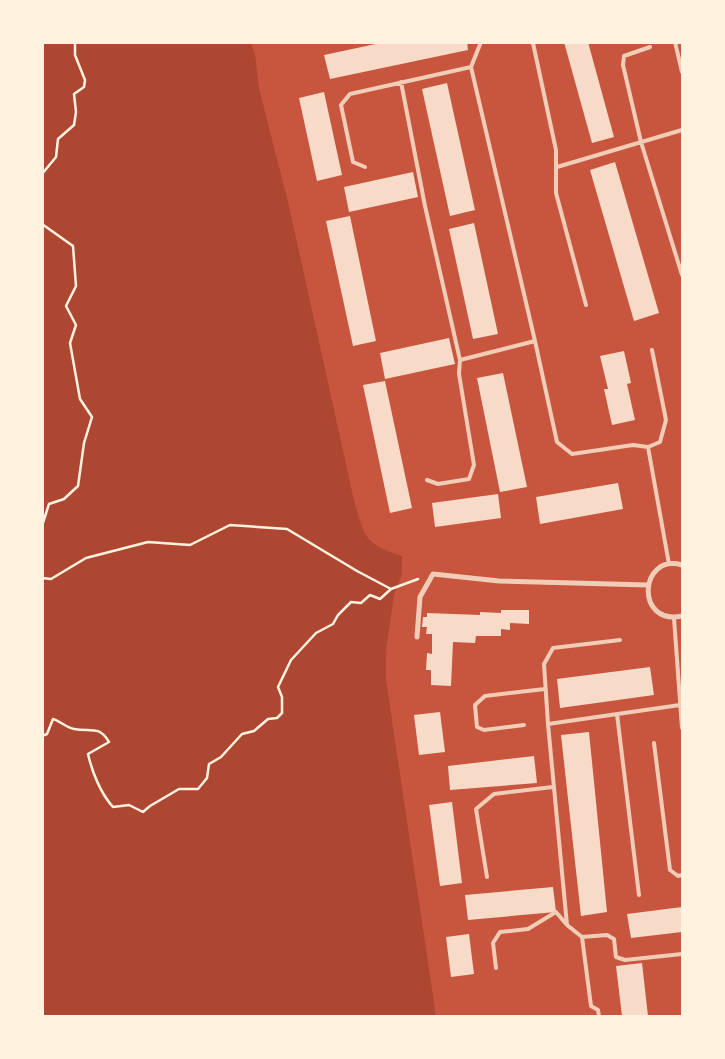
<svg xmlns="http://www.w3.org/2000/svg" width="725" height="1059" font-family="Overpass,sans-serif">
<rect width="100%" height="100%" fill="#c8553d"/>
<!-- green -->
<path fill="#ae4732" d="M 42,43 L 251,43 L 255,54 L 259,88 L 289,206 L 353,496 C 357,509 361,531 370,540 C 377,548 393,553 402,556 L 402,574 L 394,595 L 386,651 L 386,680 L 436,1016 L 43,1016 Z"/>
<!-- building -->
<path fill="#f7dbc8" d="M 385,42 L 467,42 L 468,50 L 330,79 L 324,55 Z
M 564,42 L 588,42 L 614,137 L 592,143 Z
M 447,83 L 475,210 L 450,216 L 422,89 Z
M 324,92 L 342,175 L 317,181 L 299,98 Z
M 615,162 L 659,313 L 634,321 L 590,170 Z
M 413,172 L 418,197 L 349,212 L 344,187 Z
M 350,216 L 376,341 L 353,346 L 326,221 Z
M 474,223 L 498,334 L 473,339 L 449,229 Z
M 449,338 L 455,364 L 385,379 L 380,353 Z
M 624,351 L 631,383 L 627,384 L 635,420 L 612,425 L 604,389 L 608,389 L 600,356 Z
M 503,373 L 527,487 L 500,492 L 477,378 Z
M 385,381 L 412,508 L 390,513 L 363,385 Z
M 618,483 L 623,509 L 540,524 L 536,497 Z
M 498,494 L 501,518 L 435,527 L 432,503 Z
M 501,610 L 529,610 L 529,624 L 510,623 L 510,630 L 501,629 L 501,636 L 476,636 L 475,643 L 453,642 L 451,686 L 431,685 L 431,670 L 426,670 L 427,653 L 432,654 L 432,634 L 426,634 L 427,627 L 422,627 L 423,617 L 427,617 L 427,613 L 480,615 L 480,612 L 501,613 Z
M 650,667 L 654,695 L 560,708 L 557,679 Z
M 440,712 L 445,752 L 419,755 L 414,715 Z
M 589,732 L 607,912 L 581,916 L 561,735 Z
M 534,756 L 537,783 L 450,790 L 448,766 Z
M 452,802 L 462,883 L 440,886 L 429,805 Z
M 553,887 L 556,912 L 468,920 L 465,895 Z
M 682,907 L 682,932 L 631,938 L 627,914 Z
M 469,934 L 474,974 L 451,977 L 446,937 Z
M 642,963 L 648,1016 L 622,1016 L 616,966 Z"/>
<g fill="none" stroke-linecap="round" stroke-linejoin="round">
<!-- path -->
<path stroke="#fff3e0" stroke-width="2.5" d="M 42,174 L 56,157 L 58,139 L 74,125 L 76,112 L 74,94 L 84,87 L 85,80 L 75,55 L 75,42
M 42,224 L 73,246 L 76,286 L 66,306 L 76,325 L 70,343 L 80,399 L 92,417 L 84,443 L 78,486 L 64,499 L 49,504 L 42,526
M 42,578 L 51,579 L 86,558 L 148,542 L 190,545 L 230,525 L 287,529 L 357,571 L 391,589 L 418,579
M 42,736 L 47,734 L 53,719 C 60,721 67,728 74,729 C 91,732 99,725 109,742 L 88,754 C 92,772 101,794 113,807 L 129,805 L 143,812 L 150,806 L 179,789 L 198,789 L 207,778 L 209,764 L 221,757 L 242,734 L 254,731 L 268,719 L 277,718 L 282,713 L 282,697 L 278,687 L 291,660 L 316,633 L 333,624 L 338,615 L 351,602 L 361,603 L 370,595 L 380,599 L 391,589"/>
<!-- service -->
<path stroke="#f1ccb7" stroke-width="4" d="M 481,42 L 471,67 L 535,341 L 557,442 L 572,454 L 633,445 L 648,447 L 669,564
M 675,42 L 682,72
M 533,43 L 556,150 L 556,193 L 586,305
M 650,47 L 624,56 L 623,65 L 641,142 L 682,275
M 401,82 L 425,206 L 460,360 L 459,374 L 474,465 L 469,479 L 438,484 L 427,480
M 365,167 L 353,162 L 341,105 L 350,94 L 471,67
M 557,167 L 682,130
M 460,360 L 535,341
M 648,447 L 660,442 L 666,420 L 652,350
M 674,618 L 682,728
M 620,640 L 553,648 L 544,664 L 548,724 L 680,705
M 617,714 L 639,895
M 548,724 L 567,925 L 582,937 L 591,1006 L 598,1010 L 599,1016
M 524,725 L 484,730 L 477,727 L 475,705 L 485,696 L 545,689
M 654,743 L 670,870 L 678,876 L 682,875
M 487,877 L 476,809 L 494,794 L 553,787
M 582,937 L 607,935 L 614,939 L 616,957 L 625,960 L 682,954
M 496,968 L 493,943 L 500,932 L 528,929 L 556,912 L 567,925"/>
<!-- minor -->
<path stroke="#f1ccb7" stroke-width="5" d="M 682,565 C 639,553 635,626 682,616
M 417,637 L 420,597 L 433,574 L 499,581 L 648,585"/>
</g>
<!-- border -->
<rect width="725" height="1059" fill="none" stroke="#fff3e0" stroke-width="88"/>
</svg>
